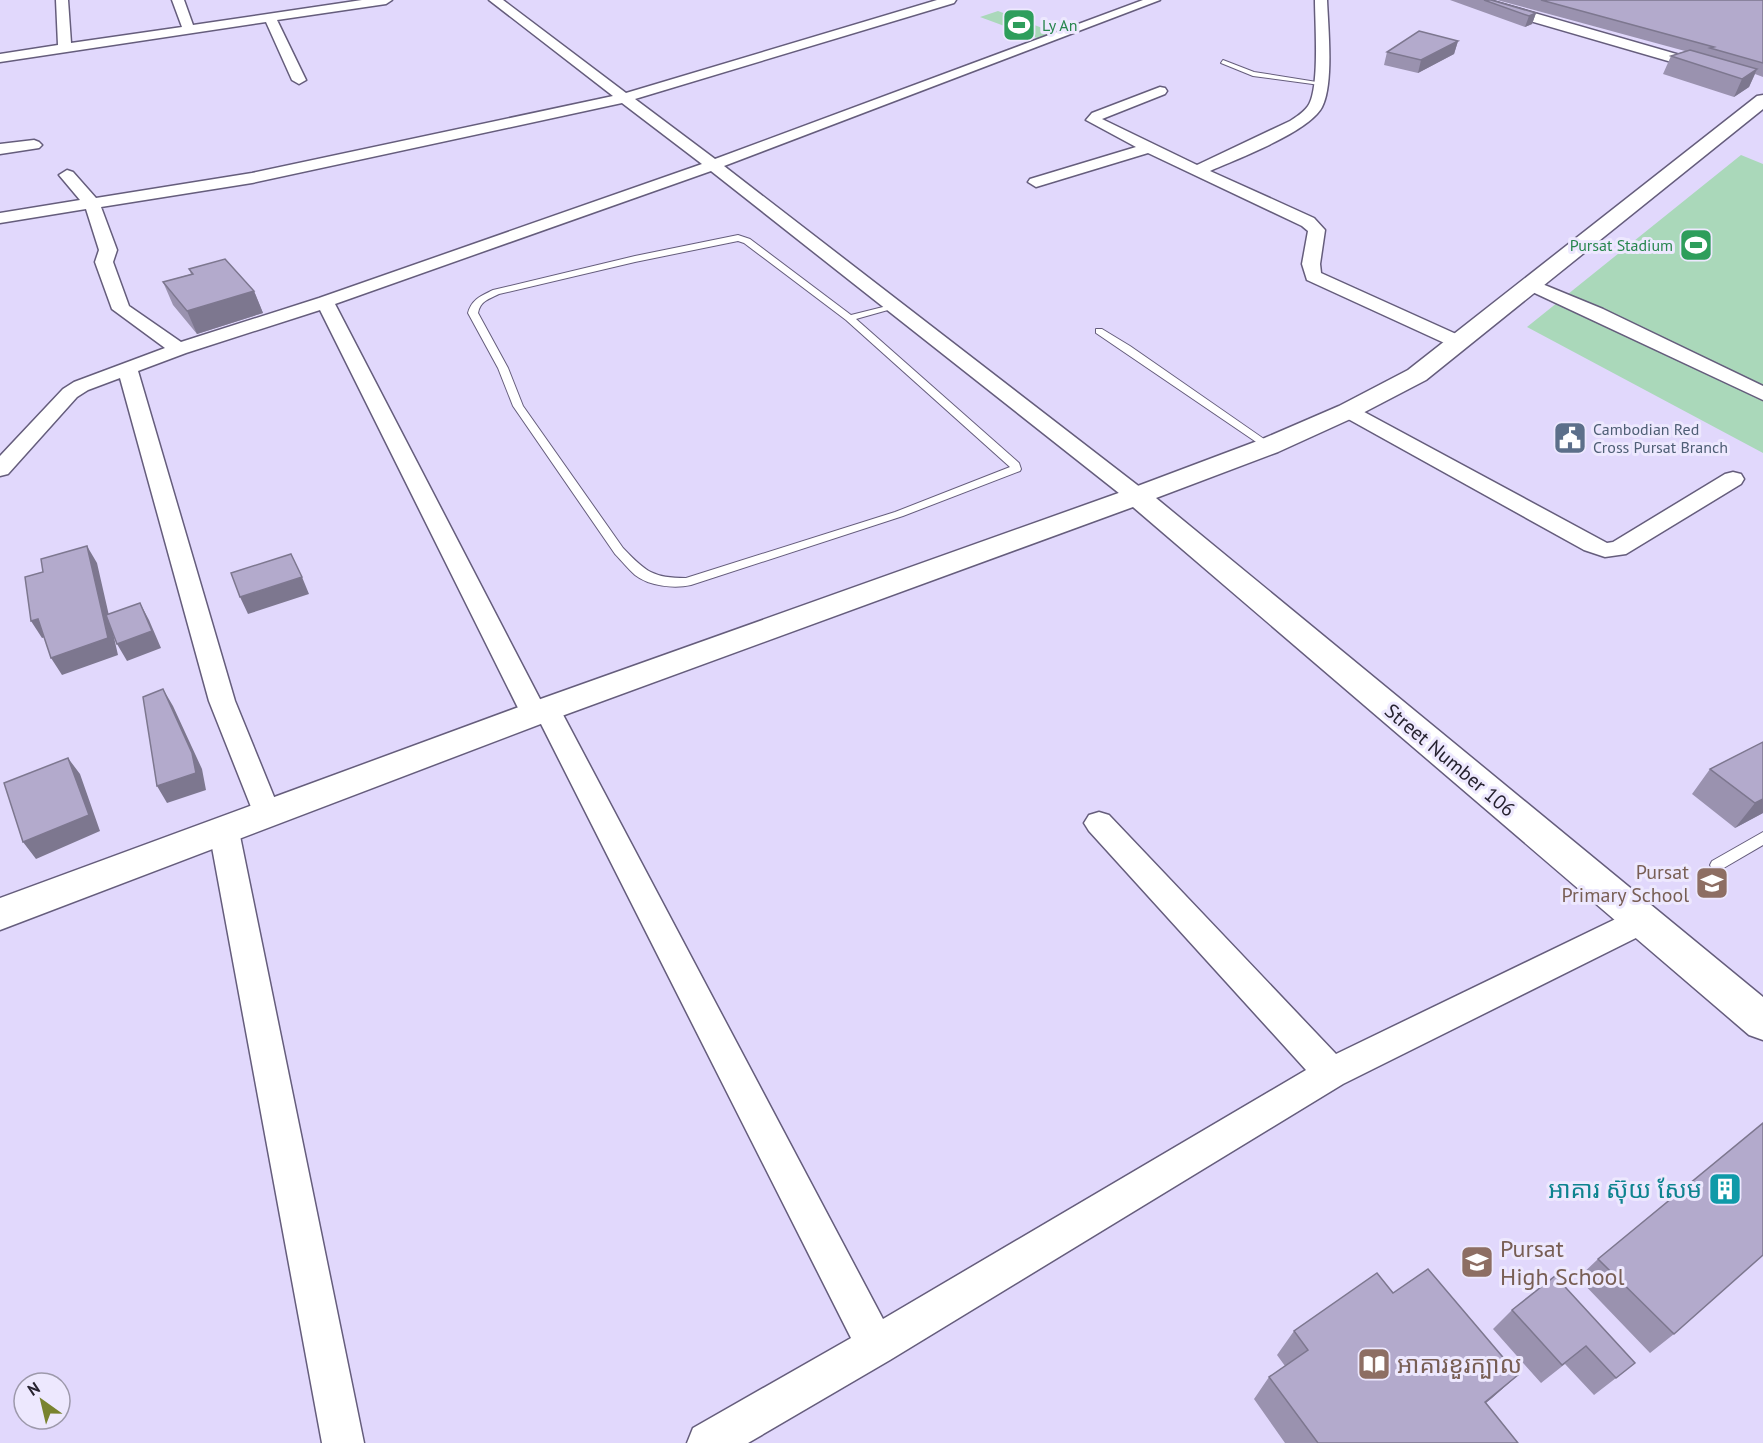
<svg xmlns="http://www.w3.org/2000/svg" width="1763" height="1443" font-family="'PT Sans','Noto Sans Khmer',sans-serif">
<rect width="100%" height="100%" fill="#e1d8fc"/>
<!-- green -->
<path fill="#aad8ba" d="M 998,11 L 1058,34 L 1042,40 L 980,17 Z
M 1741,155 L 1763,164 L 1763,453 L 1527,327 Z"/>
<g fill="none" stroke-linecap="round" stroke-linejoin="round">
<!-- lane casing -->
<g stroke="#655d7c" stroke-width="2">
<path id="lane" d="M 1223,60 L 1254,72 L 1323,83 L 1320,85 L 1253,76 L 1221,63 Z
M 738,235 L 750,239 L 851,315 L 895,304 L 895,308 L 856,319 L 1019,463 L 1021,469 L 1020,471 L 903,516 L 691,585 C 674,589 649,586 635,575 C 628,569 621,560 615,554 L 513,406 L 498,368 L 468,313 C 472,299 481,296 493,290 L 635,256 ZM 738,241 L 744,243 L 846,320 L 1010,467 L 895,512 L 686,578 C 653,578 646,572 623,548 L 523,406 L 508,368 L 478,313 C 480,301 489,299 499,294 L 635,262 Z
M 1096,329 L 1102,329 L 1130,346 L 1274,446 L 1273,448 L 1265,448 L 1096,333 Z
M 1763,832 L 1763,845 L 1722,869 L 1717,871 L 1712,869 L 1710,865 L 1712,861 Z"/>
</g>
<!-- street casing -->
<g stroke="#655d7c" stroke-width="3">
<path id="street" d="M 56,0 L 68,0 L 71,43 L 182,27 L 172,0 L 184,0 L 193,25 L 362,0 L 392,0 L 386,4 L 277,20 L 306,80 L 299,84 L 292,80 L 266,22 L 0,62 L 0,54 L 58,45 Z
M 489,0 L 503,0 L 626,93 L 937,0 L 956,0 L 954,3 L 635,99 L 715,159 L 1143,0 L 1160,0 L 724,166 L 1145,491 L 1148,496 L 1145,501 L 1137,503 L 1129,501 L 711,171 L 335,304 L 541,701 L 547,699 L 556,702 L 560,709 L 883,1319 L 1306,1070 L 1089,831 L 1084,823 L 1089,815 L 1099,812 L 1109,815 L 1336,1054 L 1630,912 L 1641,908 L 1652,912 L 1657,921 L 1652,930 L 1343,1084 L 890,1360 L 748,1443 L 687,1443 L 693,1428 L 851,1338 L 540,722 L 534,724 L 525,721 L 521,714 L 320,310 L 186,353 L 138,371 L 235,701 L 281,814 L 277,822 L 267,825 L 257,822 L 209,701 L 120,378 L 88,390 L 77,397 L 8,474 L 0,476 L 0,456 L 63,389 L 74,382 L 165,348 L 112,309 L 95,262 L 99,250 L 86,209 L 0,223 L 0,213 L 80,200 L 59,175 L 67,170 L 73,172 L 96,198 L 252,173 L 613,96 ZM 622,103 L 702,164 L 319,298 L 181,342 L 129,306 L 113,262 L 117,250 L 101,207 L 252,183 Z
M 1315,0 L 1327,0 C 1328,26 1334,84 1322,107 C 1309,132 1237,159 1210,171 L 1314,218 L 1325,230 L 1320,264 L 1321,273 L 1465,338 L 1468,342 L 1465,346 L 1451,346 L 1307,280 L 1302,264 L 1308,231 L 1302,226 L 1148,153 L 1036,187 L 1028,182 L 1030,179 L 1136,147 L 1086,120 L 1092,113 L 1160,87 L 1165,88 L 1167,91 L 1165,94 L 1102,119 L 1197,165 L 1290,121 C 1296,117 1303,113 1308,106 C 1320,89 1315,23 1315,0 Z
M 34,140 L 39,142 L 42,145 L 39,148 L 0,154 L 0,144 Z
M 1530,279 L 1603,309 L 1763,386 L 1763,400 L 1524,288 L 1521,284 L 1524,280 Z
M 1348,405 L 1355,407 L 1607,543 L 1613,542 L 1725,474 L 1733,472 L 1741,474 L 1744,479 L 1741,484 L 1626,554 L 1605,557 L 1584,550 L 1341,415 L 1338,411 L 1341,407 Z
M 224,820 L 234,823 L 239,831 L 364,1443 L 322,1443 L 209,831 L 214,823 Z"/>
</g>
<!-- secondary casing -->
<g stroke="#655d7c" stroke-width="3">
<path id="secondary" d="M 1466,0 L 1489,0 L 1718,66 L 1720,69 L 1712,74 L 1706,72 L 1468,3 Z
M 1763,95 L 1763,109 L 1426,380 L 1357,416 L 1278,452 L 1156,498 L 1763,997 L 1763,1040 L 1749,1035 L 1133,507 L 559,717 L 0,930 L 0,898 L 535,701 L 1127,490 L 1260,440 L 1339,406 L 1408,370 L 1757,96 Z"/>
</g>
<!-- lane -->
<use href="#lane" fill="#fff" fill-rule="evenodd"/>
<!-- street -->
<use href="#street" fill="#fff" fill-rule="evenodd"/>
<!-- secondary -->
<use href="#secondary" fill="#fff" fill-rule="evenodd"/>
</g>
<!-- wall -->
<path fill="#9a92af" d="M 1450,0 L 1491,0 L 1536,13 L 1532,24 L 1525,27 Z
M 1497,0 L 1763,0 L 1763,77 L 1755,74 L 1749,87 L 1734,97 L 1663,74 L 1671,56 L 1685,51 Z
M 1458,41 L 1454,54 L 1418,73 L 1384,65 L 1387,52 Z
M 189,269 L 254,291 L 263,313 L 197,334 L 173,305 L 163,282 L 191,274 Z
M 1763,742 L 1763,813 L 1735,828 L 1692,794 L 1710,769 Z
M 1598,1259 L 1674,1334 L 1650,1353 L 1578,1278 Z
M 1555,1276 L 1616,1378 L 1594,1395 L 1565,1364 L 1541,1383 L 1493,1329 L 1512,1310 Z
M 1393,1293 L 1518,1375 L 1486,1403 L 1518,1443 L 1285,1443 L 1254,1399 L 1269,1377 L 1285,1366 L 1277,1355 L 1294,1331 Z"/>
<!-- shaded-wall -->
<path fill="#7d778f" d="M 1536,13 L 1532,24 L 1525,27 L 1529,16 Z
M 1458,41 L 1454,54 L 1418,73 L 1421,60 Z
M 1757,69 L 1749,87 L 1734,97 L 1742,79 Z
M 254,291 L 263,313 L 197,334 L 187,311 Z
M 87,546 L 97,563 L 118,655 L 62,675 L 51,658 Z
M 302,577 L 309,594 L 248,614 L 240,597 Z
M 140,603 L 149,620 L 161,648 L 127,661 L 117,644 Z
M 38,619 L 49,636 L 42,638 L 31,621 Z
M 163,689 L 173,706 L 202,769 L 206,790 L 167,803 L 157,786 Z
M 68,758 L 80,774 L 100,831 L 36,859 L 23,842 Z
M 1763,799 L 1763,813 L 1735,828 L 1755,803 Z
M 1518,1375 L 1492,1398 L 1460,1423 L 1485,1402 Z"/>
<!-- building -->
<path fill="#b3aacc" stroke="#7d778f" stroke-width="1.5" d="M 1484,0 L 1491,0 L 1536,13 L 1529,16 Z
M 1541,0 L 1763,0 L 1763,63 L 1710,48 L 1714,47 Z
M 1419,31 L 1458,41 L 1421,60 L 1387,52 Z
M 1690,50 L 1757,69 L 1742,79 L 1671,56 Z
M 225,259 L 254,291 L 187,311 L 163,282 L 193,274 L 189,269 Z
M 87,546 L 108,638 L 51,658 L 38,619 L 31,621 L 25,577 L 43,572 L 41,559 Z
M 291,554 L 302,577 L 240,597 L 231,573 Z
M 140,603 L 152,631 L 117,644 L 106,615 Z
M 163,689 L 192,753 L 196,773 L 157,786 L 143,697 Z
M 1763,742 L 1763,799 L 1755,803 L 1710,769 Z
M 68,758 L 89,815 L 23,842 L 4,783 Z
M 1763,1123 L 1763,1255 L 1674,1334 L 1598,1259 Z
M 1428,1269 L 1518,1375 L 1485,1402 L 1518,1443 L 1318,1443 L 1269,1377 L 1308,1350 L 1294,1331 L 1377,1273 L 1393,1293 Z
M 1555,1276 L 1635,1363 L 1616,1378 L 1586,1346 L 1562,1365 L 1512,1310 Z"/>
<!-- icons -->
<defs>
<g id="stadium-square" transform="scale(1.725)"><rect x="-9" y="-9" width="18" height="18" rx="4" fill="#2e9e5b" stroke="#ede8fe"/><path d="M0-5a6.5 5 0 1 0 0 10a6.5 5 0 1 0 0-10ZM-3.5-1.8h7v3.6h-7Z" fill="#fff"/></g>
<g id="civic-square" transform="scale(1.725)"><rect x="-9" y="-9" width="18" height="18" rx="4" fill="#5c6f8a" stroke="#ede8fe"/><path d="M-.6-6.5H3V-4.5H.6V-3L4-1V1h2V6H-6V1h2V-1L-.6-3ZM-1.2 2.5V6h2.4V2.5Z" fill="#fff"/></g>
<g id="school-square" transform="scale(1.725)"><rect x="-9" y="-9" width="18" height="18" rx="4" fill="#8d6e63" stroke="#ede8fe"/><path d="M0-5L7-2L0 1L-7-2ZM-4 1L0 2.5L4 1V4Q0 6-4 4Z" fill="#fff"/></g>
<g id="building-square" transform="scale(1.725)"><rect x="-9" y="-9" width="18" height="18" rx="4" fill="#0f9aa8" stroke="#ede8fe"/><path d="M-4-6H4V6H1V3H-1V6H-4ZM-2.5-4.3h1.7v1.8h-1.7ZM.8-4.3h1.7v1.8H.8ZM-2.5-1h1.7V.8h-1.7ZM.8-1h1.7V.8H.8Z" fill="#fff"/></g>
<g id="library-square" transform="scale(1.725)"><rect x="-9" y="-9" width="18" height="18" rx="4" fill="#8d6e63" stroke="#ede8fe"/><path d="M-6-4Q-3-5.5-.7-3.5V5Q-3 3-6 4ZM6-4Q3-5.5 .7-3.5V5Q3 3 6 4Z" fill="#fff"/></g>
</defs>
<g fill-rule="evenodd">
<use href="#stadium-square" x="1019" y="25"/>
<use href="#stadium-square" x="1696" y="245"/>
<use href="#civic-square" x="1570" y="438"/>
<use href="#school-square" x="1712" y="883"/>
<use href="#building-square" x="1725" y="1189"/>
<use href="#school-square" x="1477" y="1262"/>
<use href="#library-square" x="1374" y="1364"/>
</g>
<g text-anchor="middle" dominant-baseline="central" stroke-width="6" stroke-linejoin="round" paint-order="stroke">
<!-- far-leisure labels -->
<g font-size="16" fill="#27864d" stroke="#ede8fe" text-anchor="start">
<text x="1042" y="25">Ly An</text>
<text x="1673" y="245" text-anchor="end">Pursat Stadium</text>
</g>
<!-- far-service labels -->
<g font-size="16" fill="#4e5e75" stroke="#ede8fe" text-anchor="start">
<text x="1593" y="429">Cambodian Red<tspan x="1593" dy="18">Cross Pursat Branch</tspan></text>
</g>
<!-- street labels -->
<g font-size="20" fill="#26222f" stroke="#ede8fe">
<text transform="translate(1450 760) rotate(40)">Street Number 106</text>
</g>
<!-- education labels -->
<g font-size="20" fill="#785e54" stroke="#ede8fe" text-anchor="end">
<text x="1689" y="872">Pursat<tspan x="1689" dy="23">Primary School</tspan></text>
</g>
<!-- near-culture labels -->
<g font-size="24" fill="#0d838f" stroke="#ede8fe" text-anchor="end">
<text x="1702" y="1189">អាគារ ស៊ុយ សែម</text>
</g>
<!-- near-education labels -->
<g font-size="24" fill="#785e54" stroke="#ede8fe" text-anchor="start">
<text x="1500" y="1248">Pursat<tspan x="1500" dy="28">High School</tspan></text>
<text x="1397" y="1364">អាគារខួរក្បាល</text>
</g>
</g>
<!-- north arrow -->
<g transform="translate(42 1401) rotate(326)"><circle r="28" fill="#ede8fe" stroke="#9d99ab" stroke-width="1.5"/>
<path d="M0-4.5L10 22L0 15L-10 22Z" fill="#79832f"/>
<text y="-9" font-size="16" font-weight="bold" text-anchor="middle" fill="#26222f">N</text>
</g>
</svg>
